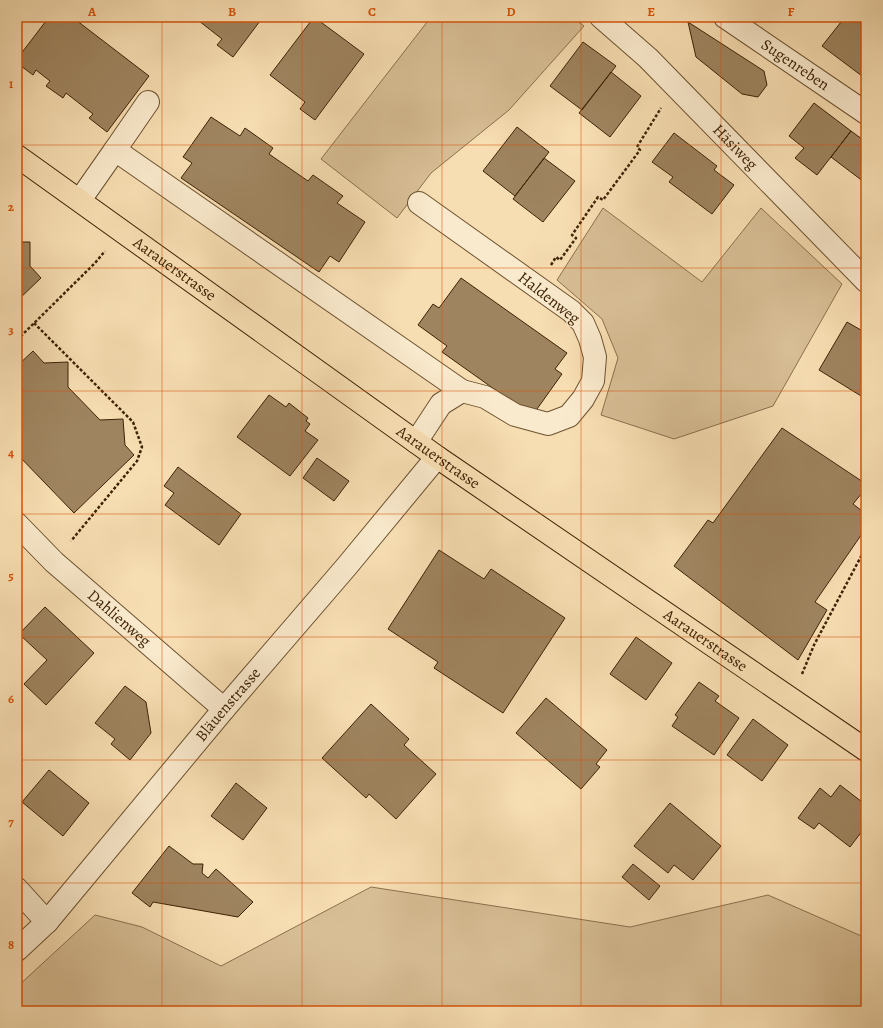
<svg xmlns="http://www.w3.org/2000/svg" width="883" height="1028" font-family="Alegreya,serif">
<rect width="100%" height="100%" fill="#f7deb2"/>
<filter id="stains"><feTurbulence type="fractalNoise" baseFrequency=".005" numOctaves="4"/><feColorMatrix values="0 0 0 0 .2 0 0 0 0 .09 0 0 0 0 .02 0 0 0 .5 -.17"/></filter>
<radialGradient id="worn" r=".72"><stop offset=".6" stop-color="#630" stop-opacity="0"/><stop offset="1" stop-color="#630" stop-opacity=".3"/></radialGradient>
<!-- green -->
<path fill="#d8be95" stroke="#8b704d" d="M 431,17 L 572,17 L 584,26 L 509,110 L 431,173 L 397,218 L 321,159 Z
M 603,208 L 702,282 L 761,208 L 842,284 L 773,406 L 674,439 L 601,415 L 618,358 L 602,319 L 557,280 Z
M 371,887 L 630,927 L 768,895 L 866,938 L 866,1011 L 735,1011 L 722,1006 L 689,1011 L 17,1011 L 17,987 L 95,915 L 142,927 L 221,966 Z"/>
<!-- building -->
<path fill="#9e845f" stroke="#3e2305" d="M 49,17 L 72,17 L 149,76 L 107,132 L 89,118 L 93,114 L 66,93 L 63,98 L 46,86 L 50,81 L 36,70 L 33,75 L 17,63 L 17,59 Z
M 194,17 L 263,17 L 233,57 L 217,45 L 222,39 Z
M 314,17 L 364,54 L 315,120 L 300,109 L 305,102 L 270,75 Z
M 845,17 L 866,17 L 866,79 L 822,46 Z
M 688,22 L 764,71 L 767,85 L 758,97 L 742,94 L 696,57 Z
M 583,42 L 616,66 L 582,110 L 550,86 Z
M 611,72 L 641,96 L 610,137 L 579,113 Z
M 814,103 L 851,131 L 817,175 L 795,158 L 804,148 L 789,136 Z
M 211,117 L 240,136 L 245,128 L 273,148 L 269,154 L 308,181 L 313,175 L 343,196 L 337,203 L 365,222 L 339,262 L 330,256 L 319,272 L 181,178 L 192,163 L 183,157 Z
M 517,127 L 549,152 L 515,196 L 483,171 Z
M 851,131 L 866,142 L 866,178 L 864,182 L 831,157 Z
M 674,133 L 717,166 L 714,170 L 734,185 L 712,214 L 669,182 L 673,177 L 652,162 Z
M 544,158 L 575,181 L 543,222 L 513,199 Z
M 17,242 L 30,242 L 30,266 L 41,278 L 17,301 Z
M 461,278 L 567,353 L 555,369 L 562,374 L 532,416 L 442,352 L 447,346 L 418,325 L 433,304 L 439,308 Z
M 847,322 L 866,333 L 866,399 L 819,370 Z
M 33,351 L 44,363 L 68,362 L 68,387 L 100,420 L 123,419 L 125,445 L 134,455 L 74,513 L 17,454 L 17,366 Z
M 269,395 L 286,407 L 289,403 L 308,418 L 306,421 L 310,424 L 305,431 L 318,440 L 290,476 L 237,437 Z
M 782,428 L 866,484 L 866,488 L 853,504 L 866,514 L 866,528 L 815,602 L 827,610 L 798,660 L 674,566 L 708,520 L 713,523 Z
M 317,458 L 349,481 L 334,501 L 303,478 Z
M 178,467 L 241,514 L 219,545 L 165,505 L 174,493 L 164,486 Z
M 439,550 L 484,579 L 491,569 L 565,618 L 503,713 L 434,668 L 438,662 L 388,629 Z
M 45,607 L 94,653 L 46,705 L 24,684 L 47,660 L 19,634 Z
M 636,637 L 672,663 L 646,700 L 610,674 Z
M 699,682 L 719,696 L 715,701 L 739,718 L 714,755 L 672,726 L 678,717 L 675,715 Z
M 125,686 L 146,702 L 151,733 L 130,760 L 111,744 L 115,739 L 95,723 Z
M 546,698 L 607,750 L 596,764 L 600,767 L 581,789 L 516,733 Z
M 371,704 L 409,739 L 404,745 L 436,774 L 396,819 L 369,794 L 366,798 L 322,758 Z
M 753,719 L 788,745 L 762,781 L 727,755 Z
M 49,770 L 89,803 L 63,836 L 22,802 Z
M 236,783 L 267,808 L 243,840 L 211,816 Z
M 840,785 L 866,805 L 866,826 L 850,847 L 819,823 L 814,829 L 798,818 L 820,788 L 831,797 Z
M 670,803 L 721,846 L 693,880 L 674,865 L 668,873 L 634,846 Z
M 169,846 L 193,864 L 203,864 L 202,873 L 208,878 L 216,869 L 253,902 L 238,917 L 153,902 L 150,907 L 132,893 Z
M 633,864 L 660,886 L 649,900 L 622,877 Z"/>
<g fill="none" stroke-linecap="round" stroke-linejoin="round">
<!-- minor casing -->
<g stroke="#6c5230" stroke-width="24">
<g id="minor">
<path id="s1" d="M 601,17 L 648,58 L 866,281"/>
<path id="s2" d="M 725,17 L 866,113"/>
<path d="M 115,150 L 148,102"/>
<path d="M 80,200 L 115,150 L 462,391"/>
<path d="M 416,442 L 441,404 L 462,391 L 485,397 L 515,415 L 548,424 L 569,416 L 583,399 L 593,381 L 595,357 L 590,339 L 583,323 L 571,311 L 419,203"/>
<path id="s3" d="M 17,524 L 54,562 L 224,709"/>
<path d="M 17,889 L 47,922"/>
<path id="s4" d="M 17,950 L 47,922 L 224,709 L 347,566 L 437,457"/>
</g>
</g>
<!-- major casing -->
<g stroke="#3e2305" stroke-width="24">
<g id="major">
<path id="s5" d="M 17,156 L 437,457 L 866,750"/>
</g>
</g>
<!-- path -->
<path stroke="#3e2305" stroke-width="2.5" stroke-dasharray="3 2" stroke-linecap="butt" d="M 551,265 L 556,257 L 560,260 L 576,238 L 572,235 L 598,197 L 603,200 L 640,150 L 637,147 L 661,108
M 34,323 L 133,422 L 142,447 L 137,461 L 71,541
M 17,340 L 95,263 L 105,251
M 802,674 L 814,645 L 866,547"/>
<!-- minor -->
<use href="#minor" stroke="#faeacd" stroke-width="22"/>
<!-- major -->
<use href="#major" stroke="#f7deb2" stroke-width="22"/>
</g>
<!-- grid -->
<path fill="none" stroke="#d7540b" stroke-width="1" stroke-opacity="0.55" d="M 162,17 L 162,1011M 302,17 L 302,1011M 442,17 L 442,1011M 581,17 L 581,1011M 721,17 L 721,1011M 17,145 L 866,145M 17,268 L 866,268M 17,391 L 866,391M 17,514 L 866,514M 17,637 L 866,637M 17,760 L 866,760M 17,883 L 866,883"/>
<g text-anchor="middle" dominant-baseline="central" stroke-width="3" stroke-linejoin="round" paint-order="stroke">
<!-- street labels -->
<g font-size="16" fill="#3e2305" stroke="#faeacd">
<text stroke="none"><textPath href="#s2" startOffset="85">Sugenreben</textPath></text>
<text stroke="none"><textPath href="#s1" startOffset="187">Häsiweg</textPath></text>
<text stroke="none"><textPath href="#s5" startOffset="194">Aarauerstrasse</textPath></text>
<text transform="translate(549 298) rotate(38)">Haldenweg</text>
<text stroke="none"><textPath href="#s5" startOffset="518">Aarauerstrasse</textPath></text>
<text stroke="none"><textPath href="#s3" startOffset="139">Dahlienweg</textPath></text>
<text stroke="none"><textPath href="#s5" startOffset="842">Aarauerstrasse</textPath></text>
<text stroke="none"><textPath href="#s4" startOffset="324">Bläuenstrasse</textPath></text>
</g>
</g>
<!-- margin -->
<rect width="883" height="1028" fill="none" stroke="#f7deb2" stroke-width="44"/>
<rect x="22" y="22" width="839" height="984" fill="none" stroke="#d7540b" stroke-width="1.5"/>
<g font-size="13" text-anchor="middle" font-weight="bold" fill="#d7540b">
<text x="92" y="16">A</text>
<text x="232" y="16">B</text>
<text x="372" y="16">C</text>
<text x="511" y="16">D</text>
<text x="651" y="16">E</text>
<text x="791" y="16">F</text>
<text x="11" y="88">1</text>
<text x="11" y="211">2</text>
<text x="11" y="334">3</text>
<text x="11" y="457">4</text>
<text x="11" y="580">5</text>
<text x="11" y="703">6</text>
<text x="11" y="826">7</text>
<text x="11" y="949">8</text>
</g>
<rect width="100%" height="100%" filter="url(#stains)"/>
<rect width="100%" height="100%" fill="url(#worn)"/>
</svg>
